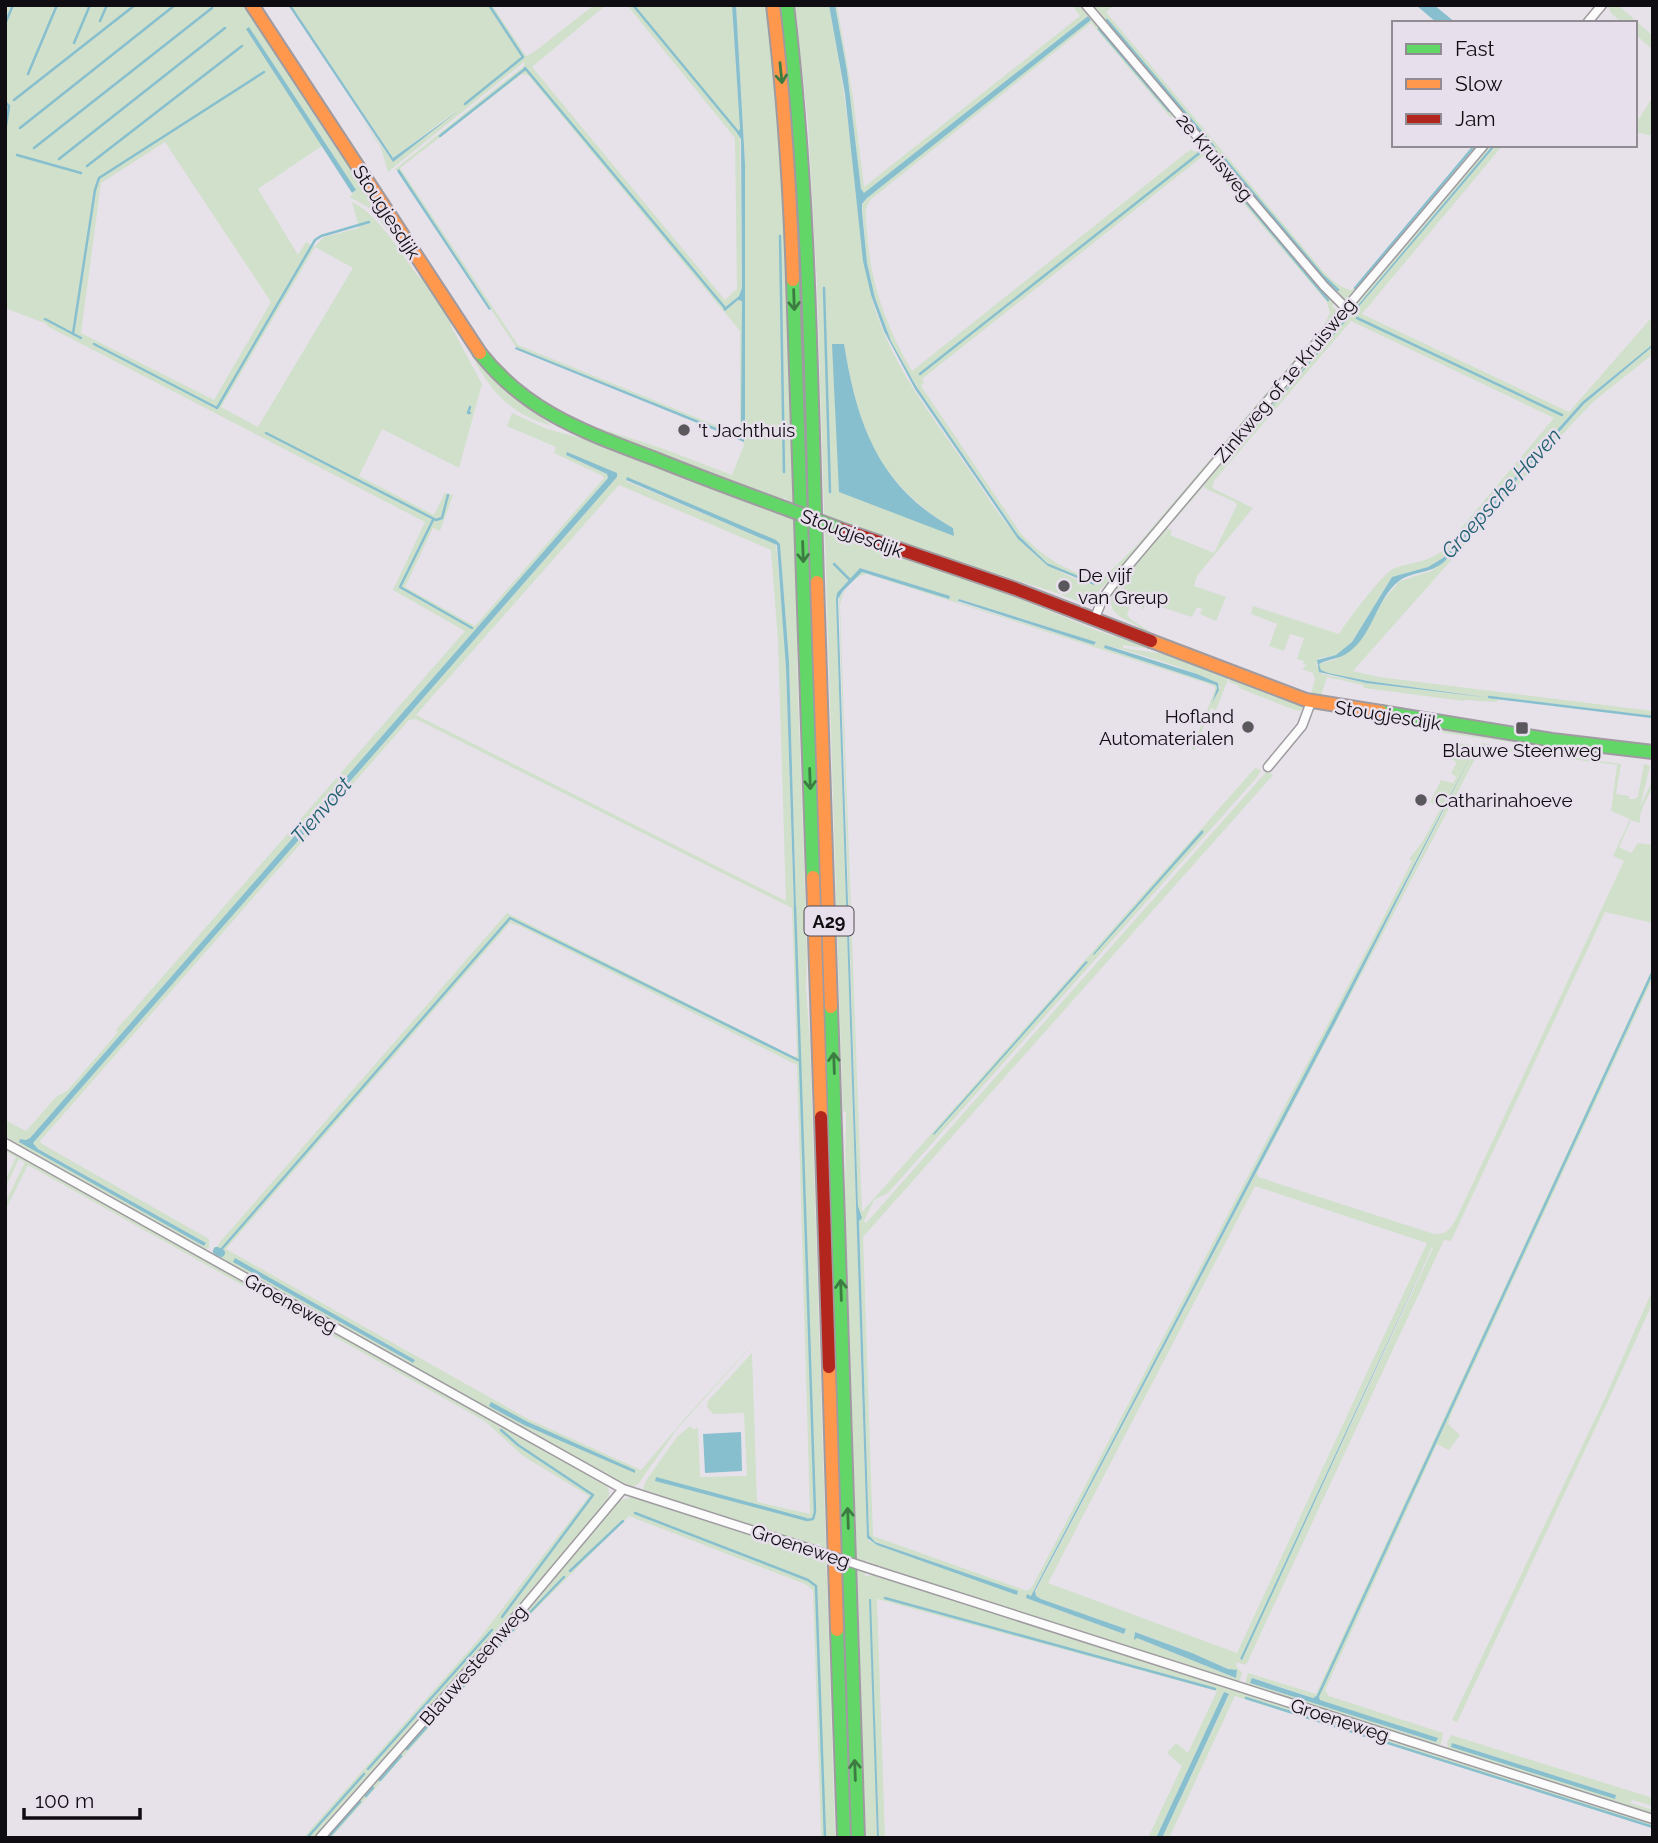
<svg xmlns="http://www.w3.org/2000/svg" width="1658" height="1843" font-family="Raleway,sans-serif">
<rect width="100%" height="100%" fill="#e7e2e9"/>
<!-- green -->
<path fill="#d0e0cb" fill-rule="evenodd" d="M 5,5 L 245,5 L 412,259 L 369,208 L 350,197 L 355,191 L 246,29 L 322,146 L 258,189 L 298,255 L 306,242 L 314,247 L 324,237 L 359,228 L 352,202 C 377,213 401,253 418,276 L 426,282 L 447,312 L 452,328 L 482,384 L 459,468 L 382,429 L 359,476 L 434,515 L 445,493 L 453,495 L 440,531 L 433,528 L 405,587 L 475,626 L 604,478 L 603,476 L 554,453 L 556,447 L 507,426 L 512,413 L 547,429 L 581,438 L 786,515 L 786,498 L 778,498 L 777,500 L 590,429 L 568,418 L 664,449 L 732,475 L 744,445 L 742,433 L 739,437 L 516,347 L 399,170 L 394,170 L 525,65 L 524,62 L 388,172 L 381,148 L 362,119 L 393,162 L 457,110 L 393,158 L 291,5 L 492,5 L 526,56 L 534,52 L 594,5 L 606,5 L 532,67 L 725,300 L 737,289 L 735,138 L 627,5 L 732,5 L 740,130 L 742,288 L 739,296 L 723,309 L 725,310 L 738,300 L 742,300 L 742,425 L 745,425 L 745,164 L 736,5 L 766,5 L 782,162 L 797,609 L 797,667 L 807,952 L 806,989 L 810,1041 L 835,1838 L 821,1838 L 813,1590 L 805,1584 L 629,1516 L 523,1622 L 331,1838 L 324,1838 L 618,1501 L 631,1497 L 641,1499 L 808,1552 L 821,1559 L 820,1543 L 809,1546 L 643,1491 L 645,1482 L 677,1437 L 690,1426 L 693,1429 L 698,1428 L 700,1477 L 747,1476 L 744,1413 L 713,1414 L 707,1407 L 708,1401 L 752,1353 L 757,1502 L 810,1514 L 797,1065 L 520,926 L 510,923 L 226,1249 L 528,1419 L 641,1470 L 687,1416 L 773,1322 L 677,1429 L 639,1483 L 632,1488 L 212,1255 L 220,1242 L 507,913 L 794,1057 L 797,1056 L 792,908 L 416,719 L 409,720 L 40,1141 L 42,1144 L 209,1239 L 209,1248 L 203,1250 L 5,1139 L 5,1134 L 8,1132 L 5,1130 L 5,1120 L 26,1131 L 57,1096 L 67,1091 L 118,1032 L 116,1030 L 465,631 L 393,590 L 425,522 L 47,326 L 47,324 L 5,308 ZM 522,74 L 528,75 L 740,331 L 740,428 L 737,434 L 518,345 L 400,168 ZM 165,142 L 271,302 L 214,400 L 81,333 L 101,183 ZM 315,247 L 353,268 L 258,427 L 221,407 ZM 566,455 L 617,477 L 33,1143 L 38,1149 L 206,1243 L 204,1246 L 20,1139 L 26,1140 L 30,1138 L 608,478 L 607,474 ZM 627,478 L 780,544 L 789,661 L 796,908 L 794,908 L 785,640 L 776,544 L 626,481 ZM 619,485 L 771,550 L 778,641 L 786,901 L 416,715 ZM 235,1259 L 236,1259 L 415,1360 L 413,1363 L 234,1262 Z
M 795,5 L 829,5 C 841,66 849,128 856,189 C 862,234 863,278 879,320 C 899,376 939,425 972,474 C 1007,526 1031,567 1094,585 L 1047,563 L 1018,535 L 916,386 L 891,341 L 875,298 L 867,263 L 862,205 L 867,198 L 1091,20 L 1088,16 L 864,193 L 861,189 L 847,71 L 835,5 L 837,5 L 853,98 L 864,187 L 1080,16 L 1072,5 L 1083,5 L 1176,114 L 1171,118 L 1091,23 L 870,200 C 863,210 866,220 867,232 C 870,282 886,327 912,371 L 1191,149 L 1195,152 L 1203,148 L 1327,292 L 1335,303 L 1332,306 L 1337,311 L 1110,580 L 1088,601 L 1080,602 L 1061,595 L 1067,585 L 1064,583 L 1060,594 L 838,523 L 838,535 L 988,586 L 1098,631 L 1158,650 L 1123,645 L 1123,648 L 1172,655 L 1229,677 L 1216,710 L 1211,708 L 1194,750 L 1192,749 L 1215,690 L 1215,687 L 1206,683 L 867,574 C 852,576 842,593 840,606 L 862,1212 L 1255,768 L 1261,770 L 1258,776 L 888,1193 L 874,1200 L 864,1221 L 866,1223 L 1267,771 L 1273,775 L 863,1237 L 873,1536 L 1027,1591 L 1032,1587 L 1372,940 L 1412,861 L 1409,859 L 1423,841 L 1441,808 L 1430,802 L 1441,780 L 1453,783 L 1457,777 L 1451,773 L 1457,762 L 1442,755 L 1449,742 L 1481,746 L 1482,743 L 1490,744 L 1490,746 L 1621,764 L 1616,794 L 1629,796 L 1629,799 L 1635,799 L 1638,796 L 1644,764 L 1650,766 L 1640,807 L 1653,779 C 1653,795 1638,807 1640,823 L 1631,820 L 1619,847 L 1631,853 L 1638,843 L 1653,845 L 1653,923 L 1605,912 L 1451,1241 L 1444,1240 L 1246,1665 L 1237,1662 L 1236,1666 L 1242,1673 L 1239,1683 L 878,1567 L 866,1560 L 865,1576 L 876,1575 L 1653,1822 L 1653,1828 L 1235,1696 L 1169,1838 L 1162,1838 L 1229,1695 L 1224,1692 L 1156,1838 L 1148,1838 L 1182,1766 L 1167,1753 L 1176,1743 L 1188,1753 L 1217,1691 L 877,1599 L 885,1838 L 879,1838 L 870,1599 L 877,1838 L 866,1838 L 845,1192 L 846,1112 L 843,1111 L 840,1022 L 817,283 L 808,123 ZM 1203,156 L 1327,302 L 1330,313 L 1324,325 L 1138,544 L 1099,582 C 1064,568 1049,562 1022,535 L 921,386 L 924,383 L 922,379 ZM 844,344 C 857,427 877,483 953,528 L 839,492 ZM 861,568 L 950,597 L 949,598 L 862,572 L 858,574 L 839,598 L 858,1206 L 861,1218 L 859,1221 L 869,1535 L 875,1542 L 1017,1591 L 869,1541 L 867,1538 L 836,597 ZM 960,599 L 1095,642 L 1096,643 L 1094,645 L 958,602 ZM 1105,645 C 1126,650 1208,673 1220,687 L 1212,703 L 1217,688 L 1216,685 L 1104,648 ZM 1492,749 L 1617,765 L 1611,811 L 1630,819 L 1613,856 L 1624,861 L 1457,1217 C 1451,1228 1447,1235 1434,1234 L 1258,1177 L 1257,1173 L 1475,759 L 1485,750 ZM 1473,754 L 1336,1021 L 1035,1592 L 1036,1596 L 1041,1599 L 1126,1629 L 1125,1634 L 1026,1598 L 1031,1596 ZM 1255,1186 L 1427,1243 L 1237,1653 L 1048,1583 ZM 1432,1247 L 1433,1248 L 1241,1660 L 1240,1659 ZM 1136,1632 L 1192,1653 L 1228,1669 L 1237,1671 L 1236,1678 L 1137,1638 Z
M 1088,5 L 1114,5 L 1106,12 L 1323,271 C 1332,280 1339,288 1352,290 L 1474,145 L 1480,145 L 1351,297 L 1344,299 L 1327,286 Z
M 1608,5 L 1618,5 L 1653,36 L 1653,50 L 1635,34 L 1635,23 L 1622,23 L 1611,13 Z
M 1650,101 L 1653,102 L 1653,136 L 1635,132 L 1635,117 L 1639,119 Z
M 1488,145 L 1493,145 L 1348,317 L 1496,145 L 1503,145 L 1362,314 L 1569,412 L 1653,316 L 1653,344 L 1582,402 L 1443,558 L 1428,567 L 1392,577 L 1352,642 L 1336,655 L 1319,658 L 1316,664 L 1322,674 L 1366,683 L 1491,698 L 1368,681 L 1327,673 L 1321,670 L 1319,664 L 1336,659 L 1362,638 L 1384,599 L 1400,581 L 1431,571 L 1444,562 L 1584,404 L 1653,346 L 1653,354 L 1594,401 L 1572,424 L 1353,671 L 1379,677 L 1653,711 L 1653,716 L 1498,697 L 1497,702 L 1465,700 L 1464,701 L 1364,688 L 1363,685 L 1327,677 L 1320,698 L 1311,695 L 1315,679 L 1313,673 L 1302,669 L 1307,665 L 1303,664 L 1304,661 L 1297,659 L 1304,638 L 1290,634 L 1284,651 L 1269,646 L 1277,624 L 1251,614 L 1253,606 L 1339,634 C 1346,623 1384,571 1395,568 C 1413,562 1424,563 1441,552 L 1554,418 L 1351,321 L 1214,481 L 1212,488 L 1253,508 L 1197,576 L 1194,586 L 1226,597 L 1216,621 L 1200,614 L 1202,609 L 1197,607 L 1192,617 L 1146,602 L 1143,610 L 1140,604 L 1131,604 L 1127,614 L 1129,618 L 1157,636 C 1148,633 1143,630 1136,625 C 1121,617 1104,612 1114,591 L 1166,527 L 1169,529 L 1155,548 L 1170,529 L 1172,531 L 1170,535 L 1214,553 L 1237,505 L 1235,502 L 1206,489 L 1204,486 L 1173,522 L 1173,519 Z
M 462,338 L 528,407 L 552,426 C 499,410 487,383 462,338 Z
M 1230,678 L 1301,705 L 1303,709 L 1300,711 L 1292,709 L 1239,688 L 1239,686 L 1229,682 Z
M 1413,724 L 1536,743 L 1525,744 L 1445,733 Z
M 1653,967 L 1653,978 L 1452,1412 L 1448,1424 L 1460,1435 L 1449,1450 L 1437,1444 L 1325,1690 L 1329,1696 L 1443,1733 L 1441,1744 L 1438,1746 L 1246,1686 L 1245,1684 L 1248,1673 L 1316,1694 ZM 1253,1678 L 1314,1698 L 1318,1695 L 1320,1700 L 1326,1702 L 1438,1739 L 1436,1742 L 1251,1683 Z
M 5,1146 L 599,1479 C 609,1486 612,1492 606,1503 L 520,1607 L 316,1838 L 303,1838 L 478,1640 L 589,1496 L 523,1456 L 486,1422 L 474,1415 L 28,1165 L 5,1211 L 5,1203 L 25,1162 L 19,1159 L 5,1188 L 5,1181 L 16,1157 L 5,1151 Z
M 1653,1289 L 1653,1302 L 1609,1399 L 1457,1722 L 1452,1720 L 1605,1398 Z
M 1451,1735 L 1653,1798 L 1653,1806 L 1632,1800 L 1630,1803 L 1653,1810 L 1653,1816 L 1448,1750 L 1447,1743 ZM 1452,1743 L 1616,1795 L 1615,1798 L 1452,1747 Z"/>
<!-- water -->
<path fill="#88bfce" d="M 288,5 L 291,5 L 393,158 L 458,111 L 393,162 Z
M 732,5 L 736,5 L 745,164 L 745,425 L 741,425 L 742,301 L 738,300 L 725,311 L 723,309 L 739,296 L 742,288 L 741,139 L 737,133 L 740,129 Z
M 829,5 L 835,5 L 847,71 L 861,189 L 864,193 L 1088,16 L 1091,20 L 867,198 L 862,204 L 862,211 L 867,263 L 875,298 L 891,341 L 916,386 L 1018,535 L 1047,563 L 1095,583 L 1094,585 L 1048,566 L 1018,539 L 915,389 L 884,331 L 871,295 L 863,261 L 845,94 Z
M 1416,5 L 1434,5 L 1456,23 L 1437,23 Z
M 249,27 L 356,190 L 352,193 L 246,29 Z
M 1493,145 L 1496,145 L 1349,318 L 1348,317 Z
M 399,169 L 491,309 L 489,310 L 397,171 Z
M 1344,321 L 1345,322 L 1213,476 Z
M 832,344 L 844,344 C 857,424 878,486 953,528 L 954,536 L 839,492 Z
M 1653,344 L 1652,347 L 1584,404 L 1444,562 C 1430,574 1413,571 1399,581 C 1376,599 1373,635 1349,652 C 1340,659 1328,659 1319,664 L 1321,670 L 1328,673 L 1368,681 L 1491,698 L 1366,683 L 1319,672 L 1317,660 L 1336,655 L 1352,642 L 1392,577 L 1428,567 L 1443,558 L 1582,402 Z
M 516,347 L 739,437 L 742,432 L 745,432 L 744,442 L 515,349 Z
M 567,452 L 617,473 L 617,477 L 33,1143 L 38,1149 L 206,1243 L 204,1246 L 19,1142 L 20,1139 L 26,1140 L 30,1138 L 608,478 L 607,474 L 566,455 Z
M 627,477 L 776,540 L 780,544 L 789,661 L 796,908 L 794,908 L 786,668 L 777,545 L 626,480 Z
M 860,568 L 950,596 L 949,599 L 862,572 L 843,591 L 838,599 L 858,1206 L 862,1218 L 859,1221 L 869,1535 L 875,1542 L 1018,1591 L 1017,1595 L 877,1545 L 867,1538 L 836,599 L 837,593 Z
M 959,599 L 1096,642 L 1094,645 L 958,601 Z
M 1105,645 L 1197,674 L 1218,683 L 1219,690 L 1212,703 L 1217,688 L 1216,685 L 1104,648 Z
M 1472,754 L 1336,1021 L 1035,1591 L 1036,1596 L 1041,1599 L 1126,1629 L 1124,1634 L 1026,1598 L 1027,1594 L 1031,1596 Z
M 1202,830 L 1204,832 L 1094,955 L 1093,954 Z
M 1086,961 L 1088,962 L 934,1135 L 933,1134 Z
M 1432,1247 L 1242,1660 L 1240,1659 Z
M 235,1258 L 415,1360 L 413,1363 L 233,1262 Z
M 491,1402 L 528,1422 L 635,1470 L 635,1473 L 524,1425 L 489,1406 Z
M 741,1432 L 742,1471 L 705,1473 L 703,1434 Z
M 656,1477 L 807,1518 L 806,1521 L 655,1481 Z
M 869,1599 L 871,1599 L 879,1838 L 877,1838 Z
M 1135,1632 L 1192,1653 L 1228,1669 L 1237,1670 L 1236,1678 L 1137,1638 L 1134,1640 Z
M 1252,1678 L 1313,1698 L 1318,1695 L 1320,1700 L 1326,1702 L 1438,1738 L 1436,1742 L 1250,1683 Z
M 1224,1692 L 1229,1694 L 1162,1838 L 1156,1838 Z
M 1452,1743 L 1616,1795 L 1615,1799 L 1451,1747 Z"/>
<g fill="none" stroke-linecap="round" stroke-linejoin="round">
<!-- stream -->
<path stroke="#88bfce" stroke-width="2.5" d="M 633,5 L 738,132
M 1078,5 L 1078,6
M 1107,20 L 1214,147
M 100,21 L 107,5
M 5,24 L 13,5
M 1099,29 L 1169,111
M 74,43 L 90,5
M 525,68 L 725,308
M 28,74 L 57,5
M 14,100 L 135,5
M 5,102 L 9,106 L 5,132
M 465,104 L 523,57 L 489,5
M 20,128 L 175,5
M 440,136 L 525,69
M 34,148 L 212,8
M 17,155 L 81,173
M 1222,156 L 1323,276 L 1338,290
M 59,159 L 225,28
M 1211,160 L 1328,300
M 87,166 L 242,46
M 780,236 L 784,472
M 824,288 L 830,492
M 1355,288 L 1475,145
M 1357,318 L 1562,415
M 45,319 L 81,338
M 73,334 L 95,190 L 99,178 L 264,72
M 94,344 L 217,408 L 315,240 L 321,236 L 369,222
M 920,374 L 1202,151
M 470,407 L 468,413 L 470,413
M 266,433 L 436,520 L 442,518 L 448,495
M 433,520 L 400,587 L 472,628
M 834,564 L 850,580
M 1489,697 L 1653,717
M 795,907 L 815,1512 L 813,1519 L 807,1520
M 219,1252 L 510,918 L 800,1061
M 501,1430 L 518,1445 L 593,1495 L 502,1617
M 635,1513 L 808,1580 L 816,1586 L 825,1838
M 570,1571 L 623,1521
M 885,1598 L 1215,1689
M 512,1631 L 564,1577
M 473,1674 L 505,1639
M 1318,1696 L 1653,971
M 1246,1698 L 1653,1827
M 407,1749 L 467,1682
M 368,1769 L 492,1630
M 380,1780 L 401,1756
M 366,1796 L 373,1788
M 307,1838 L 364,1774
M 328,1838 L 360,1802"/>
<!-- canal -->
<path stroke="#88bfce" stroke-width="8" d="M 217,1251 L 221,1253"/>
<!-- street casing -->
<g stroke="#9f9ba0" stroke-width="11">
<path id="street" d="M 1086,5 L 1324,286 L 1346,308
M 1587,23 L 1602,5
M 1094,620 L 1103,598 L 1117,579 L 1484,145
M 1268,767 L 1302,726 L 1311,702
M 5,1143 L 623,1489 L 810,1549
M 877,1571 L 1653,1819
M 320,1838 L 513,1620 L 623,1489"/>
</g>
<!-- fast casing -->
<g stroke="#9f9ba0" stroke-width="16">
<path id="fast" d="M 787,5 C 810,197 811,389 817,582
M 793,280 L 813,877
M 480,353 C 528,414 588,433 658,460 C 698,476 738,491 779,506
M 1381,712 L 1552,740 L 1653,752
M 831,1007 L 858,1838
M 837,1630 L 844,1838"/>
</g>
<!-- slow casing -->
<g stroke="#9f9ba0" stroke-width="16">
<path id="slow" d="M 252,5 L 480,353
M 773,5 C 784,97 790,187 793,280
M 817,582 L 831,1007
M 1151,641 L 1306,700 L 1381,712
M 813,877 L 821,1117
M 829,1367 L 837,1630"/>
</g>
<!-- jam casing -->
<g stroke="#9f9ba0" stroke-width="16">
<path id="jam" d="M 838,528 L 1016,589 L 1151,641
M 821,1117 L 829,1367"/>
</g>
<!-- street -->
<use href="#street" stroke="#fbfbfc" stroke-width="8"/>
<!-- fast -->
<use href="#fast" stroke="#63d668" stroke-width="12"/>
<!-- slow -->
<use href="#slow" stroke="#ff974d" stroke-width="12"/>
<!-- jam -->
<use href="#jam" stroke="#b3261e" stroke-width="12"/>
<!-- street-bridge casing -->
<g stroke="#9f9ba0" stroke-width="11" stroke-linecap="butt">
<path id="street-bridge" d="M 810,1549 L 877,1571"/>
</g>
<!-- fast-bridge casing -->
<g stroke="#9f9ba0" stroke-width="16" stroke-linecap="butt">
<path id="fast-bridge" d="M 779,506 L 838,528"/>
</g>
<!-- street-bridge -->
<use href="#street-bridge" stroke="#fbfbfc" stroke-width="8"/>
<!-- fast-bridge -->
<use href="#fast-bridge" stroke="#63d668" stroke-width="12"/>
</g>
<!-- one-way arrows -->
<defs><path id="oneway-shaft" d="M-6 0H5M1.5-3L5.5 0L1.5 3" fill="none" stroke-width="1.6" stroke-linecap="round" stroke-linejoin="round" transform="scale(1.75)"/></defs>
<g stroke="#3d7c41">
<use href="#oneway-shaft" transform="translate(781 73) rotate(84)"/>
<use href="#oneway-shaft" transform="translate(794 300) rotate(88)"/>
<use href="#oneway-shaft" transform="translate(803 552) rotate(88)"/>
<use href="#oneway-shaft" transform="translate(810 779) rotate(88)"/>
<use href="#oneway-shaft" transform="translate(834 1063) rotate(-92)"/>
<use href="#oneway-shaft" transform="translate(841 1290) rotate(-92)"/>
<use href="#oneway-shaft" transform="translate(848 1518) rotate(-92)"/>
<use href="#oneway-shaft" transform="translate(855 1770) rotate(-92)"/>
</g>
<!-- markers -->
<g fill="#5b585d" stroke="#e8dfec" stroke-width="2.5">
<circle cx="684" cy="430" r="7"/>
<circle cx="1064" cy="586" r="7"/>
<circle cx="1248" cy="727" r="7"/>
<rect x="1515" y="721" width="14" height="14" rx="3.5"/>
<circle cx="1421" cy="800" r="7"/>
</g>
<g text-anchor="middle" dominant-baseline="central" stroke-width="5" stroke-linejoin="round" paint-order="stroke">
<!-- shield labels -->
<rect fill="#e8dfec" stroke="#504c53" stroke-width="2" x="804.5" y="906.5" width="49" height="29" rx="5"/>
<g font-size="18" font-weight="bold" fill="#0f0d11">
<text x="829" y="921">A29</text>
</g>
<!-- street labels -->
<g font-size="19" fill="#0f0d11" stroke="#e8dfec">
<text transform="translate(1215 157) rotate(50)">2e Kruisweg</text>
<text transform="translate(387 212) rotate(57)">Stougjesdijk</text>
<text transform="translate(1285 380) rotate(-50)">Zinkweg of 1e Kruisweg</text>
<text transform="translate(852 533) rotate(20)">Stougjesdijk</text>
<text transform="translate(1388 715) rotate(9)">Stougjesdijk</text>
<text transform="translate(291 1303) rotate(29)">Groeneweg</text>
<text transform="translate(801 1546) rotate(18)">Groeneweg</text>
<text transform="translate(473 1665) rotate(-49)">Blauwesteenweg</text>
<text transform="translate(1340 1720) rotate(18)">Groeneweg</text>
</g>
<!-- poi labels -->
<g font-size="19" fill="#0f0d11" stroke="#e8dfec" text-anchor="start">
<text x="698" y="430">'t Jachthuis</text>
<text x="1078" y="575">De vijf<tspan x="1078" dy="22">van Greup</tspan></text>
<text x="1234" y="716" text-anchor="end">Hofland<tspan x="1234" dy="22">Automaterialen</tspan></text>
<text x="1522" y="750" text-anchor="middle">Blauwe Steenweg</text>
<text x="1435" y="800">Catharinahoeve</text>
</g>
<!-- water labels -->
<g font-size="21" font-style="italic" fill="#20616f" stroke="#e8dfec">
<text transform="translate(1501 493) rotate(-48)">Groepsche Haven</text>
<text transform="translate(321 810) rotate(-49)">Tienvoet</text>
</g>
</g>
<!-- border -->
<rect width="1658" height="1843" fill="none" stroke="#0f0d11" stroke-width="14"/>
<!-- legend -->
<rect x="1392" y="21" width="245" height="126" fill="#e8dfec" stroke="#918b94" stroke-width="2"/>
<rect x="1406" y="44" width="35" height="10" fill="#63d668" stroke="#918b94" stroke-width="2"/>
<text x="1455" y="56" font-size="21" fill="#0f0d11">Fast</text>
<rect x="1406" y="79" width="35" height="10" fill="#ff974d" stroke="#918b94" stroke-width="2"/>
<text x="1455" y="91" font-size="21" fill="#0f0d11">Slow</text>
<rect x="1406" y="114" width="35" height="10" fill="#b3261e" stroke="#918b94" stroke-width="2"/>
<text x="1455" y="126" font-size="21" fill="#0f0d11">Jam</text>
<!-- scale -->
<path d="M24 1808v10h116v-10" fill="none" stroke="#0f0d11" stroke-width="3.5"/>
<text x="35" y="1808" font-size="21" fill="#0f0d11" stroke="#e8dfec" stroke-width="5" paint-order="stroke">100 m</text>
</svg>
